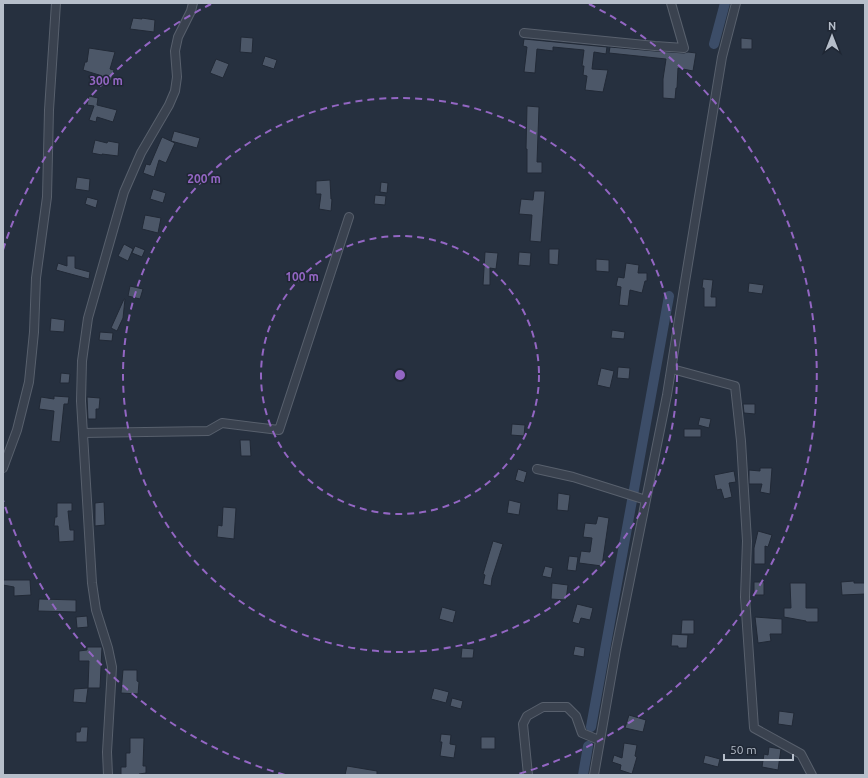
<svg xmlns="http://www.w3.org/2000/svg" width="868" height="778" font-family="Ubuntu,sans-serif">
<rect width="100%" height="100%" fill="#26303f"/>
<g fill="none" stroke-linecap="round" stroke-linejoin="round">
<!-- canal -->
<path stroke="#3c4d68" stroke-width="10" d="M 714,44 L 725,3
M 591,727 L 669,296
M 583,775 L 588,746"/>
</g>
<!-- building -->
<path fill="#4c5768" stroke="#212936" d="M 133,18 L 142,19 L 142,18 L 155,20 L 154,32 L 130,29 Z
M 241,37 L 253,38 L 252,53 L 240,52 Z
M 741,38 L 752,39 L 752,49 L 741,49 Z
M 524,39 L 607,47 L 606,54 L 594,52 L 592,69 L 608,70 L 603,92 L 585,90 L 587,76 L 583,75 L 584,66 L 582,66 L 584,50 L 553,47 L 553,51 L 537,49 L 535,73 L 524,72 L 527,47 L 523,46 Z
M 610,47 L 655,51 L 684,53 L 688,52 L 696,53 L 693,71 L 678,68 L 677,88 L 676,88 L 675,99 L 663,98 L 663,79 L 666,59 L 609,53 Z
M 89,48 L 115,52 L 110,69 L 114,70 L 111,81 L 98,77 L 99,75 L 83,70 L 85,62 L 87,62 Z
M 265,56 L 277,60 L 274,69 L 262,65 Z
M 216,59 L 229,64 L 223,78 L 210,73 Z
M 89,96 L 98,98 L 97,105 L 117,110 L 113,122 L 97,117 L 96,122 L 89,120 L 94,106 L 87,105 Z
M 527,106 L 539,107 L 537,162 L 542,162 L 542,173 L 527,173 L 527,149 L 526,149 Z
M 174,131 L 200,138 L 197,148 L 171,141 Z
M 162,137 L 175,143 L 166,163 L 159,160 L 154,177 L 143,173 L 146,164 L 150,165 Z
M 95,140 L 107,143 L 108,141 L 119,143 L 118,156 L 102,154 L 102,155 L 92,153 Z
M 77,177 L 90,179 L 89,191 L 75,189 Z
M 330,180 L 331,199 L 332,199 L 331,211 L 319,209 L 321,194 L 316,194 L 316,181 Z
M 381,182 L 388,183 L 387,193 L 380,192 Z
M 153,189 L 166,193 L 163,203 L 150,199 Z
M 534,191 L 545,191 L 541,242 L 530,241 L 532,215 L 519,214 L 521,199 L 533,200 Z
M 375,195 L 386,196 L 385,205 L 374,204 Z
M 87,197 L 98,200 L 96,208 L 85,204 Z
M 145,215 L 161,218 L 158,233 L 142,229 Z
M 124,244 L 133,249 L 128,261 L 118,256 Z
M 135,246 L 145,250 L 142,257 L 132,253 Z
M 549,249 L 559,249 L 558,265 L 549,264 Z
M 485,252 L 498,253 L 496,269 L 490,268 L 490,285 L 483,285 Z
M 519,252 L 531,253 L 530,266 L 518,265 Z
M 67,256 L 75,256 L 75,268 L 90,272 L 89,279 L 56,270 L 58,263 L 67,266 Z
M 596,259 L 609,260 L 609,272 L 596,271 Z
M 626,263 L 639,265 L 638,273 L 647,273 L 647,281 L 645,281 L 642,293 L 630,290 L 628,306 L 619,305 L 621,287 L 616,286 L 618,277 L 624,278 Z
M 703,279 L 713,280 L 711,297 L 716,297 L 716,307 L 704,307 L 704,288 L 702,288 Z
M 749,283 L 764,285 L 762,294 L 748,292 Z
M 130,286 L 143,289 L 140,299 L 128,296 Z
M 124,299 L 125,299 L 123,318 L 117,331 L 111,328 Z
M 51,318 L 65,320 L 64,332 L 50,331 Z
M 612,330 L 625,332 L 624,339 L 611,338 Z
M 100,332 L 113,333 L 112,341 L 99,340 Z
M 618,367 L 630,368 L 629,379 L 617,378 Z
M 601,368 L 614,371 L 610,388 L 597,385 Z
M 61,373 L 70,374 L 69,383 L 60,383 Z
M 54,396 L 69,397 L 68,404 L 64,404 L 60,442 L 51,441 L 54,411 L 39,409 L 41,397 L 54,399 Z
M 87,397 L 100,398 L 99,409 L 96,409 L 96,419 L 88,419 Z
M 743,404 L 755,404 L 755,414 L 744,413 Z
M 700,417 L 711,419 L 709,428 L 698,425 Z
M 512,424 L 525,425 L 524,436 L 511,435 Z
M 684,429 L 701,429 L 701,437 L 684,437 Z
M 240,440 L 250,440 L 251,456 L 241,456 Z
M 760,468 L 772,468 L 770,494 L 760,492 L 762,484 L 749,484 L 749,470 L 760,471 Z
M 518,469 L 527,472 L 524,483 L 515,480 Z
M 734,471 L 736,482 L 729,483 L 732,497 L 724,499 L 721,489 L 717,490 L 714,475 Z
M 558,493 L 570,495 L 568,511 L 557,510 Z
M 509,500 L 521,503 L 519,515 L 507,513 Z
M 104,502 L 105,525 L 95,526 L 95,503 Z
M 57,503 L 72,503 L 72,511 L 68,511 L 70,530 L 74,530 L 74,541 L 59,542 L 58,526 L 54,526 L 55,517 L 57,517 Z
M 223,507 L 236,508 L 234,539 L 217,537 L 218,525 L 222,526 Z
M 598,516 L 609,518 L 602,566 L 579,563 L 581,551 L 590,552 L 592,538 L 583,537 L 585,523 L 596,524 Z
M 758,531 L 772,535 L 768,547 L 765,546 L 765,564 L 754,564 L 754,548 Z
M 493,541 L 503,544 L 492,578 L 491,586 L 483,584 L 485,575 L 483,574 Z
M 569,556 L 578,557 L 576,571 L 567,570 Z
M 545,566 L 553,568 L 551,578 L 542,576 Z
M 3,580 L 30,580 L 31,595 L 14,596 L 14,587 L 3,585 Z
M 854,581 L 854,583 L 865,583 L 865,594 L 842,595 L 841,582 Z
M 754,582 L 764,582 L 764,595 L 754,595 Z
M 552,583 L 568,585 L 566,600 L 551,599 Z
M 790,583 L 806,583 L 806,608 L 818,608 L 818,622 L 806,622 L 806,621 L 784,617 L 784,608 L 791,608 Z
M 39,599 L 76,600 L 76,612 L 38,611 Z
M 577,604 L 593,608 L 590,620 L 581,618 L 579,624 L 572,622 Z
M 442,607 L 456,611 L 453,623 L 439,619 Z
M 87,616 L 88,627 L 77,628 L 76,617 Z
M 755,617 L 782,619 L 782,634 L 770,634 L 771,641 L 758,643 Z
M 682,620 L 694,620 L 694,634 L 681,634 Z
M 672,634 L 688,635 L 687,648 L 678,648 L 678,646 L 671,646 Z
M 575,646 L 585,648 L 584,657 L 573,655 Z
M 87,647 L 102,647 L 100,688 L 88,688 L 89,661 L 79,661 L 79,651 L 87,650 Z
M 462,648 L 474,649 L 473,658 L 461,658 Z
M 123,670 L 137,670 L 137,681 L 139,682 L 138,694 L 121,693 Z
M 88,688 L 86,703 L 73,702 L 74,689 Z
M 434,688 L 449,692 L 446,703 L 431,699 Z
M 452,698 L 463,701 L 461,709 L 450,706 Z
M 779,711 L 794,713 L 792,726 L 778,724 Z
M 629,715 L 646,720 L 643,732 L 625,728 Z
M 81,727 L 88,727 L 87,742 L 76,742 L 76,732 L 80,732 Z
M 441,734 L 451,735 L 450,744 L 456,745 L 454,758 L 440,756 L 442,742 L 440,742 Z
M 481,737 L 495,737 L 495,749 L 481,749 Z
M 130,738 L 144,738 L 143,766 L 146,766 L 146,773 L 139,774 L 139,775 L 121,775 L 121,767 L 126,767 L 126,753 L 130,753 Z
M 624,743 L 637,745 L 635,756 L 637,757 L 632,774 L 620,770 L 621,765 L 612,762 L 614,755 L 622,758 Z
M 769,747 L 781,749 L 778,770 L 762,767 L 764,754 L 768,755 Z
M 705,755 L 720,759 L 718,767 L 703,763 Z
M 347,766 L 377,771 L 377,775 L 345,775 Z"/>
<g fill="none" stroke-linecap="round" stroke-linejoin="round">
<!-- minor casing -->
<g stroke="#58606d" stroke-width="10">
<path id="minor" d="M 524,33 L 655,46 L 684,48 L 671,3
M 672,369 L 735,386 L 741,441 L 747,541 L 745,597 L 754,728 L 801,754 L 812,775
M 83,433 L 208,431 L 222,423 L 279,430 L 349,217
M 3,468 L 17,430 L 29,382 L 34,332 L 36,278 L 47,197 L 49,110 L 56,3
M 537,469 L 573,477 L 646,500
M 108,775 L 107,752 L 112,667 L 108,648 L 96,610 L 92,583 L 81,401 L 82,361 L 88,318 L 124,192 L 141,153 L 169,105 L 175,91 L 177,77 L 175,51 L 178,37 L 191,11 L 193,3
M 528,775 L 523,724 L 527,716 L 543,707 L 567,707 L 576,716 L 582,733 L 599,740
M 594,775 L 616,649 L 667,395 L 684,288 L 722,57 L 736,3"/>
</g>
<!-- minor -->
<use href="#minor" stroke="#3a424f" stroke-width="8"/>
</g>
<!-- distance rings -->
<g fill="none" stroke="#9366c3" stroke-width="2" stroke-dasharray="7 5">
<circle cx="400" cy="375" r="139"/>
<circle cx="400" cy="375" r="277"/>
<path d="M285 775A416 416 0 0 1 3 500M3 250A416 416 0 0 1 211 4M589 4A416 416 0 0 1 515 775"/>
</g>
<circle cx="400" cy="375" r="6" fill="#9366c3" stroke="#1f2734" stroke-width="2"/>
<g font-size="12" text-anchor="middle" font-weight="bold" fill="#9366c3" stroke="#1f2734" stroke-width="3" stroke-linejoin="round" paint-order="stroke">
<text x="106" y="85">300 m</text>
<text x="204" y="183">200 m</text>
<text x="302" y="281">100 m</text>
</g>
<!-- border -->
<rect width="868" height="778" fill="none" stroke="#b6beca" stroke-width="8"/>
<!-- north arrow -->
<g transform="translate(832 36)" stroke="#1f2734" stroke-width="3" paint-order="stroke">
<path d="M0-3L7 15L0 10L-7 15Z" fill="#b6beca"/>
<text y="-6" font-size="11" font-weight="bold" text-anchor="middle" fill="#b6beca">N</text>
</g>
<!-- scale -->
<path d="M724 754v6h69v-6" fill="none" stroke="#b6beca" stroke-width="2"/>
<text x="730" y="754" font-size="12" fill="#b6beca" stroke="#1f2734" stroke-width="3" paint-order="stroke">50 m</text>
</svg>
